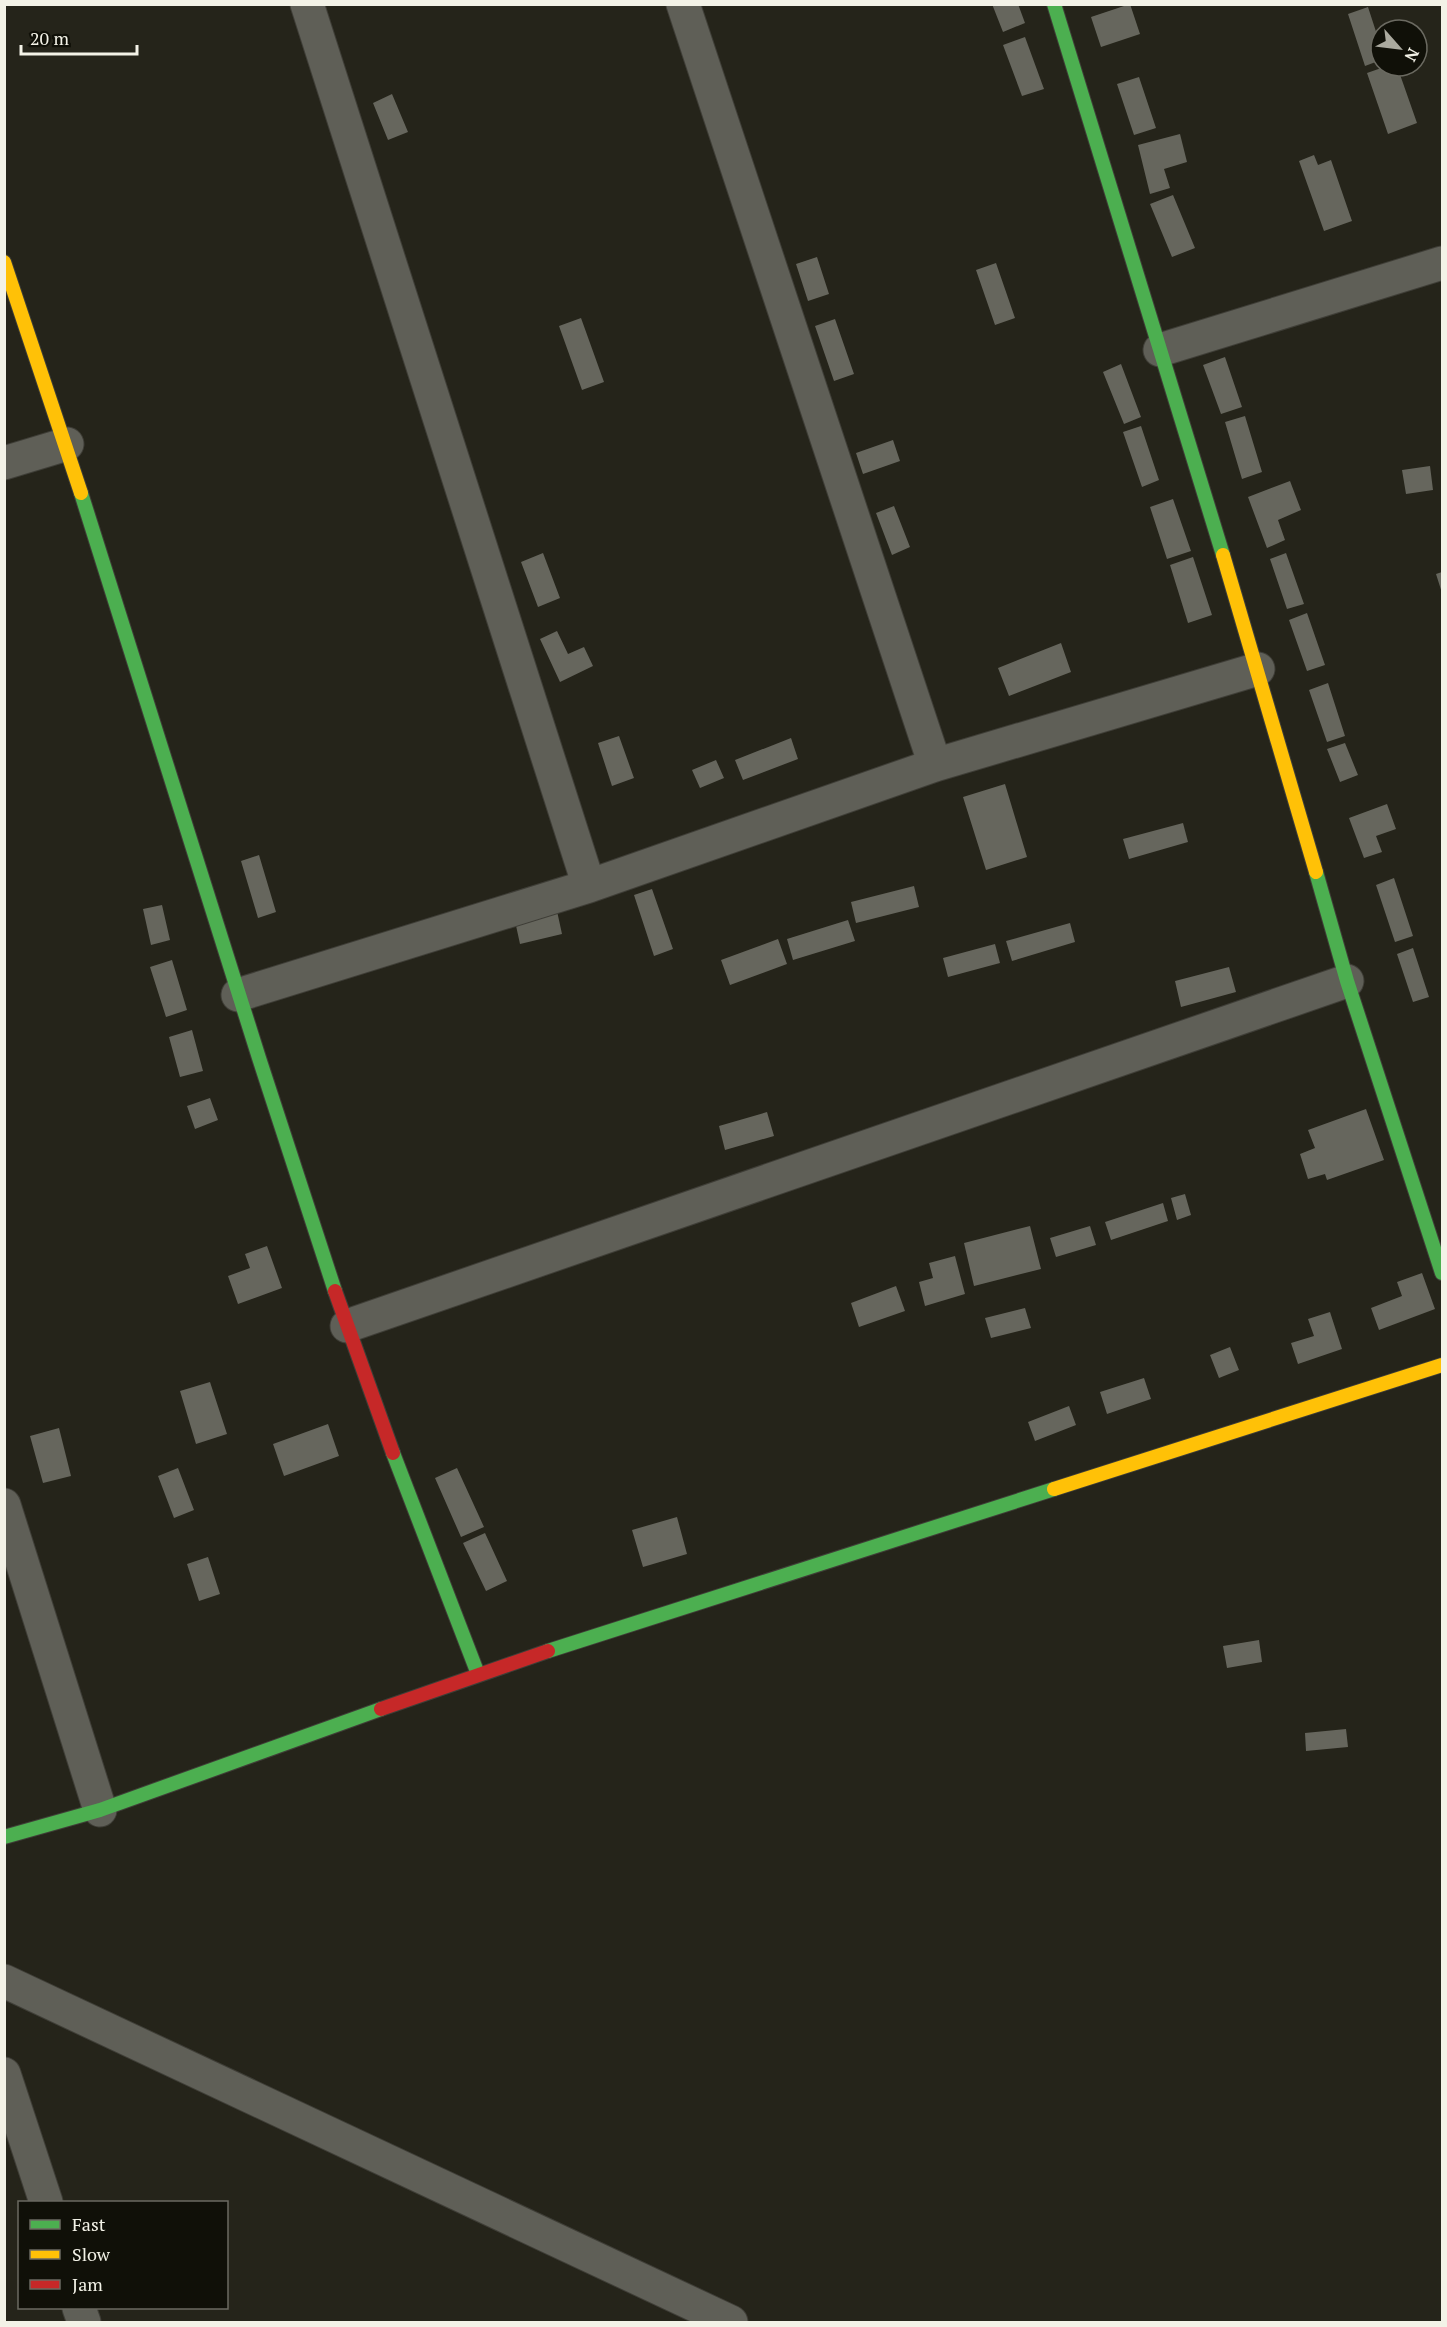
<svg xmlns="http://www.w3.org/2000/svg" width="1447" height="2327" font-family="'PT Serif',serif">
<rect width="100%" height="100%" fill="#25241a"/>
<!-- building -->
<path fill="#66665d" d="M 992,4 L 1018,4 L 1025,23 L 1003,32 Z
M 1130,4 L 1140,34 L 1101,47 L 1091,17 Z
M 1368,7 L 1381,47 L 1381,60 L 1365,66 L 1348,14 Z
M 1025,37 L 1044,89 L 1022,96 L 1003,45 Z
M 1387,66 L 1397,66 L 1417,123 L 1388,134 L 1367,73 Z
M 1139,77 L 1156,128 L 1134,135 L 1117,84 Z
M 392,94 L 408,132 L 388,140 L 373,103 Z
M 1180,134 L 1187,162 L 1164,169 L 1170,188 L 1150,194 L 1138,145 Z
M 1314,155 L 1318,165 L 1331,160 L 1352,221 L 1324,231 L 1299,161 Z
M 1173,195 L 1195,248 L 1172,257 L 1150,204 Z
M 817,257 L 829,294 L 808,301 L 796,264 Z
M 996,263 L 1015,318 L 995,325 L 976,270 Z
M 581,318 L 604,382 L 582,390 L 559,326 Z
M 835,319 L 854,374 L 834,381 L 815,326 Z
M 1225,357 L 1242,407 L 1221,414 L 1203,365 Z
M 1121,364 L 1141,417 L 1124,424 L 1103,372 Z
M 1245,416 L 1262,472 L 1242,479 L 1225,422 Z
M 1141,426 L 1159,480 L 1142,487 L 1123,432 Z
M 893,440 L 900,461 L 863,474 L 856,453 Z
M 1430,466 L 1433,490 L 1406,494 L 1402,470 Z
M 1290,481 L 1301,510 L 1278,520 L 1285,540 L 1267,548 L 1248,497 Z
M 1173,499 L 1191,551 L 1167,559 L 1150,507 Z
M 894,506 L 910,547 L 892,555 L 876,513 Z
M 543,553 L 560,598 L 538,607 L 521,562 Z
M 1286,553 L 1304,604 L 1287,609 L 1270,559 Z
M 1193,557 L 1212,615 L 1188,623 L 1170,565 Z
M 1442,572 L 1442,593 L 1436,574 Z
M 1307,613 L 1325,665 L 1307,671 L 1289,620 Z
M 557,631 L 568,654 L 584,647 L 593,666 L 560,682 L 540,639 Z
M 1061,643 L 1071,672 L 1009,696 L 998,668 Z
M 1328,683 L 1345,736 L 1327,742 L 1309,690 Z
M 619,736 L 634,778 L 612,786 L 598,743 Z
M 791,738 L 798,759 L 743,780 L 735,760 Z
M 1345,743 L 1358,775 L 1340,782 L 1327,749 Z
M 716,760 L 724,778 L 700,788 L 692,770 Z
M 1005,784 L 1027,857 L 986,870 L 963,797 Z
M 1387,804 L 1396,829 L 1376,836 L 1382,852 L 1364,858 L 1349,818 Z
M 1183,823 L 1188,842 L 1129,859 L 1123,839 Z
M 259,855 L 276,912 L 258,918 L 241,861 Z
M 1394,878 L 1413,936 L 1395,942 L 1376,885 Z
M 914,886 L 919,907 L 856,923 L 851,902 Z
M 652,889 L 673,949 L 654,956 L 634,895 Z
M 162,905 L 170,940 L 151,945 L 143,909 Z
M 557,911 L 562,934 L 520,944 L 515,921 Z
M 848,920 L 855,941 L 793,960 L 787,939 Z
M 1070,923 L 1075,942 L 1012,961 L 1006,941 Z
M 778,939 L 787,964 L 730,985 L 721,960 Z
M 995,944 L 1000,963 L 948,977 L 943,958 Z
M 1413,948 L 1429,997 L 1413,1002 L 1397,954 Z
M 172,960 L 187,1010 L 166,1017 L 150,967 Z
M 1229,967 L 1236,992 L 1181,1007 L 1175,981 Z
M 192,1030 L 203,1071 L 180,1077 L 169,1037 Z
M 210,1098 L 218,1120 L 195,1129 L 187,1106 Z
M 1366,1109 L 1384,1160 L 1327,1180 L 1325,1174 L 1308,1179 L 1300,1154 L 1315,1148 L 1308,1130 Z
M 767,1112 L 774,1136 L 725,1150 L 719,1126 Z
M 1185,1194 L 1191,1215 L 1177,1220 L 1171,1198 Z
M 1163,1203 L 1168,1221 L 1111,1240 L 1105,1222 Z
M 1030,1226 L 1041,1269 L 974,1286 L 964,1243 Z
M 1090,1226 L 1096,1245 L 1056,1257 L 1050,1238 Z
M 267,1246 L 282,1288 L 238,1304 L 228,1276 L 250,1268 L 245,1254 Z
M 955,1256 L 965,1294 L 925,1306 L 919,1282 L 933,1278 L 929,1263 Z
M 1422,1273 L 1435,1309 L 1379,1330 L 1371,1308 L 1402,1296 L 1397,1282 Z
M 896,1286 L 905,1311 L 859,1327 L 851,1303 Z
M 1025,1308 L 1031,1328 L 991,1338 L 985,1318 Z
M 1330,1312 L 1342,1349 L 1298,1364 L 1291,1343 L 1314,1336 L 1308,1319 Z
M 1230,1347 L 1239,1370 L 1219,1378 L 1210,1355 Z
M 1144,1378 L 1151,1399 L 1107,1414 L 1100,1392 Z
M 210,1382 L 227,1434 L 196,1444 L 180,1391 Z
M 1069,1406 L 1076,1425 L 1035,1441 L 1028,1422 Z
M 328,1424 L 339,1456 L 284,1476 L 273,1444 Z
M 59,1428 L 71,1476 L 43,1483 L 30,1436 Z
M 178,1468 L 194,1510 L 174,1518 L 158,1476 Z
M 457,1468 L 484,1527 L 461,1537 L 435,1478 Z
M 677,1517 L 687,1554 L 643,1567 L 632,1530 Z
M 485,1533 L 507,1581 L 486,1591 L 463,1543 Z
M 208,1557 L 220,1594 L 199,1601 L 187,1564 Z
M 1259,1640 L 1262,1662 L 1227,1668 L 1223,1646 Z
M 1346,1729 L 1348,1747 L 1306,1751 L 1305,1733 Z"/>
<g fill="none" stroke-linecap="round" stroke-linejoin="round">
<!-- street casing -->
<g stroke="#3f3e37" stroke-width="35">
<path id="street" d="M 307,4 L 589,886
M 683,4 L 935,765
M 1160,350 L 1442,263
M 4,463 L 67,444
M 238,995 L 589,886 L 935,765 L 1258,669
M 347,1326 L 1347,981
M 4,1505 L 100,1810
M 4,1981 L 731,2322
M 4,2074 L 46,2202
M 79,2308 L 84,2322"/>
</g>
<!-- fast casing -->
<g stroke="#3f3e37" stroke-width="16">
<path id="fast" d="M 1054,4 L 1223,555
M 81,493 L 259,1058 L 335,1291
M 1316,872 L 1347,981 L 1442,1273
M 393,1453 L 478,1674
M 548,1651 L 1054,1489
M 4,1837 L 100,1810 L 381,1709"/>
</g>
<!-- slow casing -->
<g stroke="#3f3e37" stroke-width="16">
<path id="slow" d="M 4,262 L 81,493
M 1223,555 L 1316,872
M 1054,1489 L 1442,1365"/>
</g>
<!-- jam casing -->
<g stroke="#3f3e37" stroke-width="16">
<path id="jam" d="M 335,1291 L 393,1453
M 381,1709 L 548,1651"/>
</g>
<!-- street -->
<use href="#street" stroke="#5f5f57" stroke-width="33"/>
<!-- fast -->
<use href="#fast" stroke="#4caf50" stroke-width="14"/>
<!-- slow -->
<use href="#slow" stroke="#ffc107" stroke-width="14"/>
<!-- jam -->
<use href="#jam" stroke="#c62828" stroke-width="14"/>
</g>
<!-- border -->
<rect width="1447" height="2327" fill="none" stroke="#f3f2e7" stroke-width="12"/>
<!-- legend -->
<rect x="18" y="2201" width="210" height="108" fill="#101008" stroke="#6b6a61" stroke-width="1.5"/>
<rect x="30" y="2220" width="30" height="9" fill="#4caf50" stroke="#6b6a61" stroke-width="1.5"/>
<text x="72" y="2231" font-size="18" fill="#f3f2e7">Fast</text>
<rect x="30" y="2250" width="30" height="9" fill="#ffc107" stroke="#6b6a61" stroke-width="1.5"/>
<text x="72" y="2261" font-size="18" fill="#f3f2e7">Slow</text>
<rect x="30" y="2280" width="30" height="9" fill="#c62828" stroke="#6b6a61" stroke-width="1.5"/>
<text x="72" y="2291" font-size="18" fill="#f3f2e7">Jam</text>
<!-- north arrow -->
<g transform="translate(1399 48) rotate(118)"><circle r="28" fill="#101008" stroke="#6b6a61" stroke-width="1.5"/>
<path d="M0-4.5L10 22L0 15L-10 22Z" fill="#abaa9f"/>
<text y="-9" font-size="16" font-weight="bold" text-anchor="middle" fill="#f3f2e7">N</text>
</g>
<!-- scale -->
<path d="M21 45v9h116v-9" fill="none" stroke="#f3f2e7" stroke-width="3"/>
<text x="30" y="45" font-size="18" fill="#f3f2e7" stroke="#101008" stroke-width="4.5" paint-order="stroke">20 m</text>
</svg>
